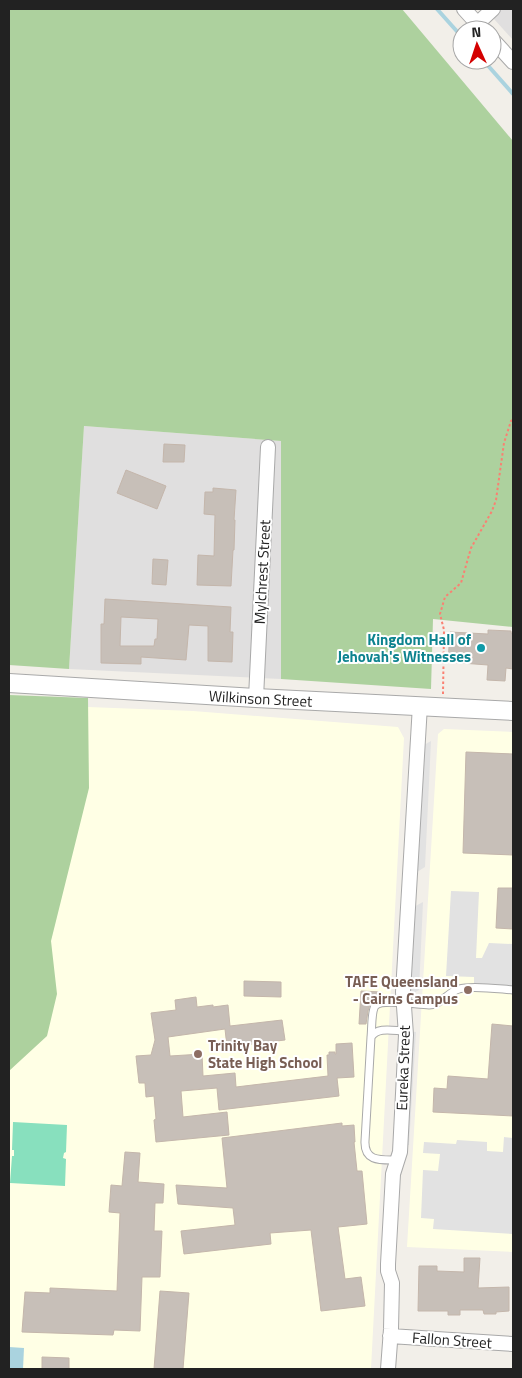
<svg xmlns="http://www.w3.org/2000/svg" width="522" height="1378" font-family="'Titillium Web',sans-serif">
<rect width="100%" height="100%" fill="#f2efe9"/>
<!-- residential -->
<path fill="#e0dfdf" d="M 485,9 L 513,9 L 513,40 Z
M 84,426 L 281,441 L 281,679 L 69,669 Z"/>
<!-- education -->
<path fill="#ffffe5" d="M 9,704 L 193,711 L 398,727 L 404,738 L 371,1369 L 9,1369 Z
M 444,729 L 513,732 L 513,1252 L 407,1247 L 438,734 Z"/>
<!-- forest -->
<path fill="#add19e" d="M 9,9 L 402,9 L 513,141 L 513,627 L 433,619 L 431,689 L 281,679 L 281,441 L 84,426 L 69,669 L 9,665 Z
M 9,695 L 88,698 L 89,788 L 51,941 L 57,994 L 47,1036 L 9,1071 Z"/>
<!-- pitch -->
<path fill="#88e0be" d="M 13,1122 L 67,1125 L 66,1152 L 64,1153 L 63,1158 L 66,1159 L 65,1186 L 10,1183 L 12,1156 L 14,1156 L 14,1150 L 12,1150 Z"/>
<!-- parking -->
<path fill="#e2e2e2" d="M 431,741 L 425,867 L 417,872 L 417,749 Z
M 451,891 L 479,892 L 476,958 L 482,958 L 489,943 L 513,944 L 513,990 L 474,988 L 474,977 L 446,976 Z
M 423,902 L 419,990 L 410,995 L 403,995 L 408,910 Z
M 406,1031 L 416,1032 L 409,1145 L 400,1145 Z
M 504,1137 L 513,1138 L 513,1234 L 433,1229 L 434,1219 L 421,1218 L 423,1170 L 438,1171 L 440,1154 L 423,1153 L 424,1142 L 456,1144 L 457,1140 L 487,1142 L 487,1151 L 503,1152 Z"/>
<!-- water -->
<path fill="#aad3df" d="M 9,1347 L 24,1348 L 23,1369 L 9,1368 Z"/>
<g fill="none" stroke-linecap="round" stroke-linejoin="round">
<!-- stream -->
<path stroke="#aad3df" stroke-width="4" d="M 437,9 L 462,37
M 483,60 L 513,94"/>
</g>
<!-- building -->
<path fill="#c7bfb8" stroke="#c4b6ab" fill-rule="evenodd" d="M 164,444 L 185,445 L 184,462 L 163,462 Z
M 126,470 L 166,486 L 157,509 L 117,493 Z
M 213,488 L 236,490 L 234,520 L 235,520 L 234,550 L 233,550 L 231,586 L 197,585 L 198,555 L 214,556 L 215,515 L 204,514 L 205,492 L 213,492 Z
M 153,559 L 168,560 L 166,585 L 152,584 Z
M 105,599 L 231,607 L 230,632 L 233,632 L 232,662 L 208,661 L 208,626 L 189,625 L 186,660 L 141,657 L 141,664 L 101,663 L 101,624 L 104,624 ZM 121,617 L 158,619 L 157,639 L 155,639 L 154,646 L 120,646 Z
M 488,630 L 511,631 L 511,633 L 513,633 L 513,669 L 506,668 L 505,681 L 487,680 L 488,665 L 448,662 L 450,632 L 488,634 Z
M 466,752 L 513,754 L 513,855 L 463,853 Z
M 498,888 L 513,888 L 513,929 L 496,928 Z
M 244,981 L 281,982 L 281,997 L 244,996 Z
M 361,991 L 382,992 L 382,998 L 376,999 L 370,1004 L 368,1011 L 366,1024 L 359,1024 Z
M 196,997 L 197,1007 L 213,1005 L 213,1007 L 228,1005 L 230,1026 L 282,1020 L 285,1040 L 227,1047 L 225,1029 L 168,1037 L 170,1056 L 202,1054 L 203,1076 L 235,1073 L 236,1087 L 328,1076 L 327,1055 L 329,1055 L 329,1052 L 335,1052 L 335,1054 L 336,1054 L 336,1044 L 352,1043 L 354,1077 L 337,1078 L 339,1096 L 219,1110 L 217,1088 L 181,1091 L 183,1117 L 227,1112 L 229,1135 L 156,1142 L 154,1120 L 156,1119 L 154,1096 L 146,1097 L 145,1083 L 139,1083 L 136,1056 L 151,1055 L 155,1040 L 151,1013 L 176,1010 L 175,1000 Z
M 492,1024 L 513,1026 L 513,1116 L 433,1112 L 434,1088 L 447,1089 L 448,1076 L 488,1079 Z
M 342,1123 L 342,1126 L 354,1125 L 355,1142 L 354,1142 L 357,1171 L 362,1171 L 367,1224 L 338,1227 L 345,1279 L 361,1277 L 365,1306 L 321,1311 L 311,1230 L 270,1233 L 271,1244 L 184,1254 L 181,1231 L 235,1225 L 233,1208 L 178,1204 L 176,1185 L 227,1188 L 222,1138 Z
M 125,1152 L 140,1153 L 138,1182 L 164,1184 L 163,1203 L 155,1203 L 154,1231 L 162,1231 L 160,1277 L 142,1277 L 140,1331 L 114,1330 L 113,1335 L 22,1332 L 25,1292 L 50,1293 L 50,1288 L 117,1291 L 120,1213 L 109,1212 L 111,1185 L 122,1186 Z
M 464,1258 L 480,1258 L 478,1288 L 509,1287 L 509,1311 L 496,1312 L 496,1314 L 484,1314 L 483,1310 L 460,1310 L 460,1315 L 448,1315 L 448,1311 L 418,1311 L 419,1266 L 437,1266 L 437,1271 L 464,1272 Z
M 160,1291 L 189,1293 L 183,1369 L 154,1369 Z
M 42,1357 L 69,1358 L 69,1369 L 42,1369 Z"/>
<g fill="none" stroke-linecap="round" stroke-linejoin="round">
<!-- service casing -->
<g stroke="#a9a9a9" stroke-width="9">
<path id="service" d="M 371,1037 C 372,1029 371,1012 375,1006 C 382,998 417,1005 429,1005 C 441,1005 448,992 459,989 C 472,985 499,989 513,990
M 397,1160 C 381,1160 364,1162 365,1141 L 371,1037 C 378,1026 394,1031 406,1031"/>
</g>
<!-- minor casing -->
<g stroke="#a9a9a9" stroke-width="16">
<path id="minor" d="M 464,9 L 483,30
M 477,24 L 493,9
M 492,39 L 513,62
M 256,698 L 268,447
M 390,1336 L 513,1344
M 388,1369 L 391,1329 L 392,1283 L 388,1271 L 388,1264 L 393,1174 L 400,1152 L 406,1035 L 403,992 L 420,705"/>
</g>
<!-- tertiary casing -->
<g stroke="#a9a9a9" stroke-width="20">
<g id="tertiary">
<path id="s1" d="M 9,683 L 256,698 L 513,711"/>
</g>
</g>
<!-- path -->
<path stroke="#fa8072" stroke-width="2" stroke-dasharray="2.5 2.5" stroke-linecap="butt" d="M 443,694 L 444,630 L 440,614 L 445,597 L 461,583 L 471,548 L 492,511 L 496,500 L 504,443 L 511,421 L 513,420"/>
<!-- service -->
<use href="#service" stroke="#fff" stroke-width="7"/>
<!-- minor -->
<use href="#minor" stroke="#fff" stroke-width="14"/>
<!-- tertiary -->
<use href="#tertiary" stroke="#fff" stroke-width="18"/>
</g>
<!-- markers -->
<circle fill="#0f9aa8" stroke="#fff" stroke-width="2" cx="481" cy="648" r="5"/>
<g fill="#8d6e63" stroke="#fff" stroke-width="2">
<circle cx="468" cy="990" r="5"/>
<circle cx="198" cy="1054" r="5"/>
</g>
<g text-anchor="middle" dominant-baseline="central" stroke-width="4" stroke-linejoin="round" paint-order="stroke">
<!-- street labels -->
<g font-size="15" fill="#222" stroke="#fff">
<text transform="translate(262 572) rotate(-87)">Mylchrest Street</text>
<text stroke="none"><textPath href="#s1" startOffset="252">Wilkinson Street</textPath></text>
<text transform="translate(403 1068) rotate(-88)">Eureka Street</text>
<text transform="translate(452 1340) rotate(4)">Fallon Street</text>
</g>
<!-- culture labels -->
<g font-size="15" font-weight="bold" fill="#0d838f" stroke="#fff" text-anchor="end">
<text x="471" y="639">Kingdom Hall of<tspan x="471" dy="17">Jehovah's Witnesses</tspan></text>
</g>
<!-- education labels -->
<g font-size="15" font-weight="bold" fill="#785e54" stroke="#fff" text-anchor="end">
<text x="458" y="981">TAFE Queensland<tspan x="458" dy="17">- Cairns Campus</tspan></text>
<text x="208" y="1045" text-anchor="start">Trinity Bay<tspan x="208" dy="17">State High School</tspan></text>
</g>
</g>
<!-- border -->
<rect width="522" height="1378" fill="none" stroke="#222222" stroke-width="20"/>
<!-- north arrow -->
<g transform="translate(477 45) rotate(357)"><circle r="24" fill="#ffffff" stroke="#a7a7a7"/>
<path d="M0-4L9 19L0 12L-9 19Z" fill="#d40000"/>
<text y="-8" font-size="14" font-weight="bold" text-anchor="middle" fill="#222222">N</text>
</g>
</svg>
